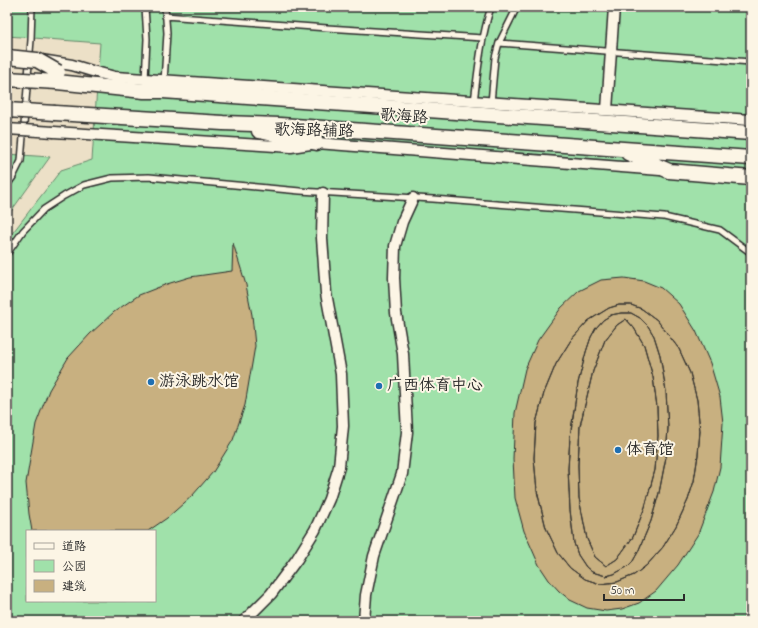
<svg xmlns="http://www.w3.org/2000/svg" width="758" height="628" font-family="'Indie Flower','LXGW WenKai TC',sans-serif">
<rect width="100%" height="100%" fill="#ece0c7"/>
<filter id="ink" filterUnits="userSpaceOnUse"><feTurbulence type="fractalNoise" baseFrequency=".025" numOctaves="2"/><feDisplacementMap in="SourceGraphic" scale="8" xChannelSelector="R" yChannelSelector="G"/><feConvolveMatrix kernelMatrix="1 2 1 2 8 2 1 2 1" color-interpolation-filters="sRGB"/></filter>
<g filter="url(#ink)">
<!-- green -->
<path fill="#a0e1aa" stroke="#66866a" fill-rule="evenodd" d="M 7,7 L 751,7 L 751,621 L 7,621 L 7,240 L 61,170 L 92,160 L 100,43 L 7,36 ZM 27,531 L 155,531 L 155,601 L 27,601 Z
M 7,154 L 50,157 L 7,217 Z"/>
<!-- building -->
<path fill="#c8b080" stroke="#2b2b2b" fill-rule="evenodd" d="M 716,7 L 751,7 L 751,9 Z
M 233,243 L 246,285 L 252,315 L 255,346 L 245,405 L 233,440 L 213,472 L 192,496 L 167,518 L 148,531 L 32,531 L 29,514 L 26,483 L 36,424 L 49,390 L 68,358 L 90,334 L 114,312 L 139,295 L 167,284 L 190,277 L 232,271 Z
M 624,278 L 644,281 L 661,288 L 679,304 L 696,331 L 710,363 L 720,397 L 723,423 L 720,467 L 714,492 L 698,534 L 678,565 L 656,591 L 639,603 L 622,609 L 606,611 L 587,608 L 570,600 L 559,591 L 549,580 L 539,565 L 524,531 L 515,498 L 513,459 L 515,413 L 525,369 L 538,340 L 561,308 L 579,291 L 601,280 ZM 619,305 L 631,305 L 642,309 L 657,320 L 679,349 L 690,373 L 697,400 L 700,431 L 698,455 L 694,481 L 688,500 L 676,526 L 663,547 L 647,565 L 634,575 L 617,582 L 600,584 L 585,579 L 570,568 L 558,553 L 546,528 L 537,491 L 534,458 L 536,423 L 544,393 L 556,364 L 571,340 L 588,321 L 609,308 Z
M 619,305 L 631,305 L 642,309 L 657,320 L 679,349 L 690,373 L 697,400 L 700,431 L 698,455 L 694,481 L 688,500 L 676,526 L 663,547 L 647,565 L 634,575 L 617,582 L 600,584 L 585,579 L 570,568 L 558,553 L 546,528 L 537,491 L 534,458 L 536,423 L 544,393 L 556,364 L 571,340 L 588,321 L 609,308 ZM 621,313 L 631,313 L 640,318 L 648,326 L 654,336 L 660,355 L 666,391 L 668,428 L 666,457 L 659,493 L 651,521 L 638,552 L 633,561 L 627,567 L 614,574 L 606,576 L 592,572 L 586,567 L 578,555 L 574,543 L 570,510 L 568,469 L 570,437 L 578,383 L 586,352 L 591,337 L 596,328 L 603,320 L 611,315 Z
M 621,313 L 631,313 L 640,318 L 648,326 L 654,336 L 660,355 L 666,391 L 668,428 L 666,457 L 659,493 L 651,521 L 638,552 L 633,561 L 627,567 L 614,574 L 606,576 L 592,572 L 586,567 L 578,555 L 574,543 L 570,510 L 568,469 L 570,437 L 578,383 L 586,352 L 591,337 L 596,328 L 603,320 L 611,315 ZM 626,319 L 634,328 L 644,345 L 653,377 L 657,407 L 658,436 L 655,470 L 645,507 L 633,537 L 617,559 L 606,566 L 595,557 L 587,539 L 579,498 L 578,465 L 580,426 L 593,371 L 605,340 L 617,325 Z
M 626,319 L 634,328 L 644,345 L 653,377 L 657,407 L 658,436 L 655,470 L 645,507 L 633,537 L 617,559 L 606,566 L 595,557 L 587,539 L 579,498 L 578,465 L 580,426 L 593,371 L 605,340 L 617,325 Z"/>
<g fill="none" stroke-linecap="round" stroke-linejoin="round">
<!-- lane casing -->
<g stroke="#2b2b2b" stroke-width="8">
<path id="lane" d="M 165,16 L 327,28 L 483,38
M 499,43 L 751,62
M 145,80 L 147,39 L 145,7
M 164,82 L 167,33 L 165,7
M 474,102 C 478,70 481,38 491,7
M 491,103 L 495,58 L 499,43 L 517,7
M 7,185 L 13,177 L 21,161 L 31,40 L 32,7
M 7,254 L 23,231 L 44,209 L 64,196 L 84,185 L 112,178 L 149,177 L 300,191 L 433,199 L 664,217 L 720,230 L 751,253"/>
</g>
<!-- street casing -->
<g stroke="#2b2b2b" stroke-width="13">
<path id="street" d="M 41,60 L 72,65 L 92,71 L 115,77 L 751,120
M 607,110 L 614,7
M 54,132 L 291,147 L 317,143 L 660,170
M 244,621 L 271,594 L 297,559 L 315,530 L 329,499 L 339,467 L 343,426 L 341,374 L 326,293 L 322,238 L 323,193
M 364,621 L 366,595 L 374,556 L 402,474 L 407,432 L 403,354 L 396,313 L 394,278 L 395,246 L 402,222 L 413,198"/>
</g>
<!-- secondary casing -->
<g stroke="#2b2b2b" stroke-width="17">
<path id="secondary" d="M 57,82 L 144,91 L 163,91 L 751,133
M 55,113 L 223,123 L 280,125 L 751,158
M 259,131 L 317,143
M 628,153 L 669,171 L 751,178"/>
</g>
<!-- lane -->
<use href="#lane" stroke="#fcf5e5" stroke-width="5"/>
<!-- street -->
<use href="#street" stroke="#fcf5e5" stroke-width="10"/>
<!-- secondary -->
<use href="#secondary" stroke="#fcf5e5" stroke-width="14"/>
<!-- street-bridge casing -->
<g stroke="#2b2b2b" stroke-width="13" stroke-linecap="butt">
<path id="street-bridge" d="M 7,129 L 54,132"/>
</g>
<!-- secondary-bridge casing -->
<g stroke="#2b2b2b" stroke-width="17" stroke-linecap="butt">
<path id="secondary-bridge" d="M 7,57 L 37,60 L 58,72
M 7,79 L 57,82
M 7,110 L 55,113"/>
</g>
<!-- street-bridge -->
<use href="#street-bridge" stroke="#fcf5e5" stroke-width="10"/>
<!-- secondary-bridge -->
<use href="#secondary-bridge" stroke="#fcf5e5" stroke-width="14"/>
</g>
</g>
<!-- markers -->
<g fill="#1f6fb2" stroke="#fcf5e5" stroke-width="1.5">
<circle cx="151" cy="382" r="4"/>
<circle cx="379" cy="386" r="4"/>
<circle cx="618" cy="450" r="4"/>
</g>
<g text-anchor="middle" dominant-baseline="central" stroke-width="4" stroke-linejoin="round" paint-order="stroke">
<!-- street labels -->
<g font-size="16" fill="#2b2b2b" stroke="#fcf5e5">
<text transform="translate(404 117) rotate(4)">歌海路</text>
<text transform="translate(314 131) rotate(1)">歌海路辅路</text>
</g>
<!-- poi labels -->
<g font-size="16" fill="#2b2b2b" stroke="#fcf5e5" text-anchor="start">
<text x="159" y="382">游泳跳水馆</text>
<text x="387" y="386">广西体育中心</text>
<text x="626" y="450">体育馆</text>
</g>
</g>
<!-- margin -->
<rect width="758" height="628" fill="none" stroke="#fcf5e5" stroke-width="24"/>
<rect x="12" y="12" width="734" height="604" fill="none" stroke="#2b2b2b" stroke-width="1.5" filter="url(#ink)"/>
<!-- legend -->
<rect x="26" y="530" width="130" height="72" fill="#fcf5e5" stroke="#a8a49b"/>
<rect x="34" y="543" width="20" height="6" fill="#fcf5e5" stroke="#a8a49b"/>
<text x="62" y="550" font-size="12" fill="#2b2b2b">道路</text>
<rect x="34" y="560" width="20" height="12" fill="#a0e1aa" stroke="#a8a49b"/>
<text x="62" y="570" font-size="12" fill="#2b2b2b">公园</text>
<rect x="34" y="580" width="20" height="12" fill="#c8b080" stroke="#a8a49b"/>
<text x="62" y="590" font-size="12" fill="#2b2b2b">建筑</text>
<!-- scale -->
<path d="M604 594v6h80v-6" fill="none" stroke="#2b2b2b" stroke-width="2"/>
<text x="610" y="594" font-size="12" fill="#2b2b2b" stroke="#fcf5e5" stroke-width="3" paint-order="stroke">50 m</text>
</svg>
